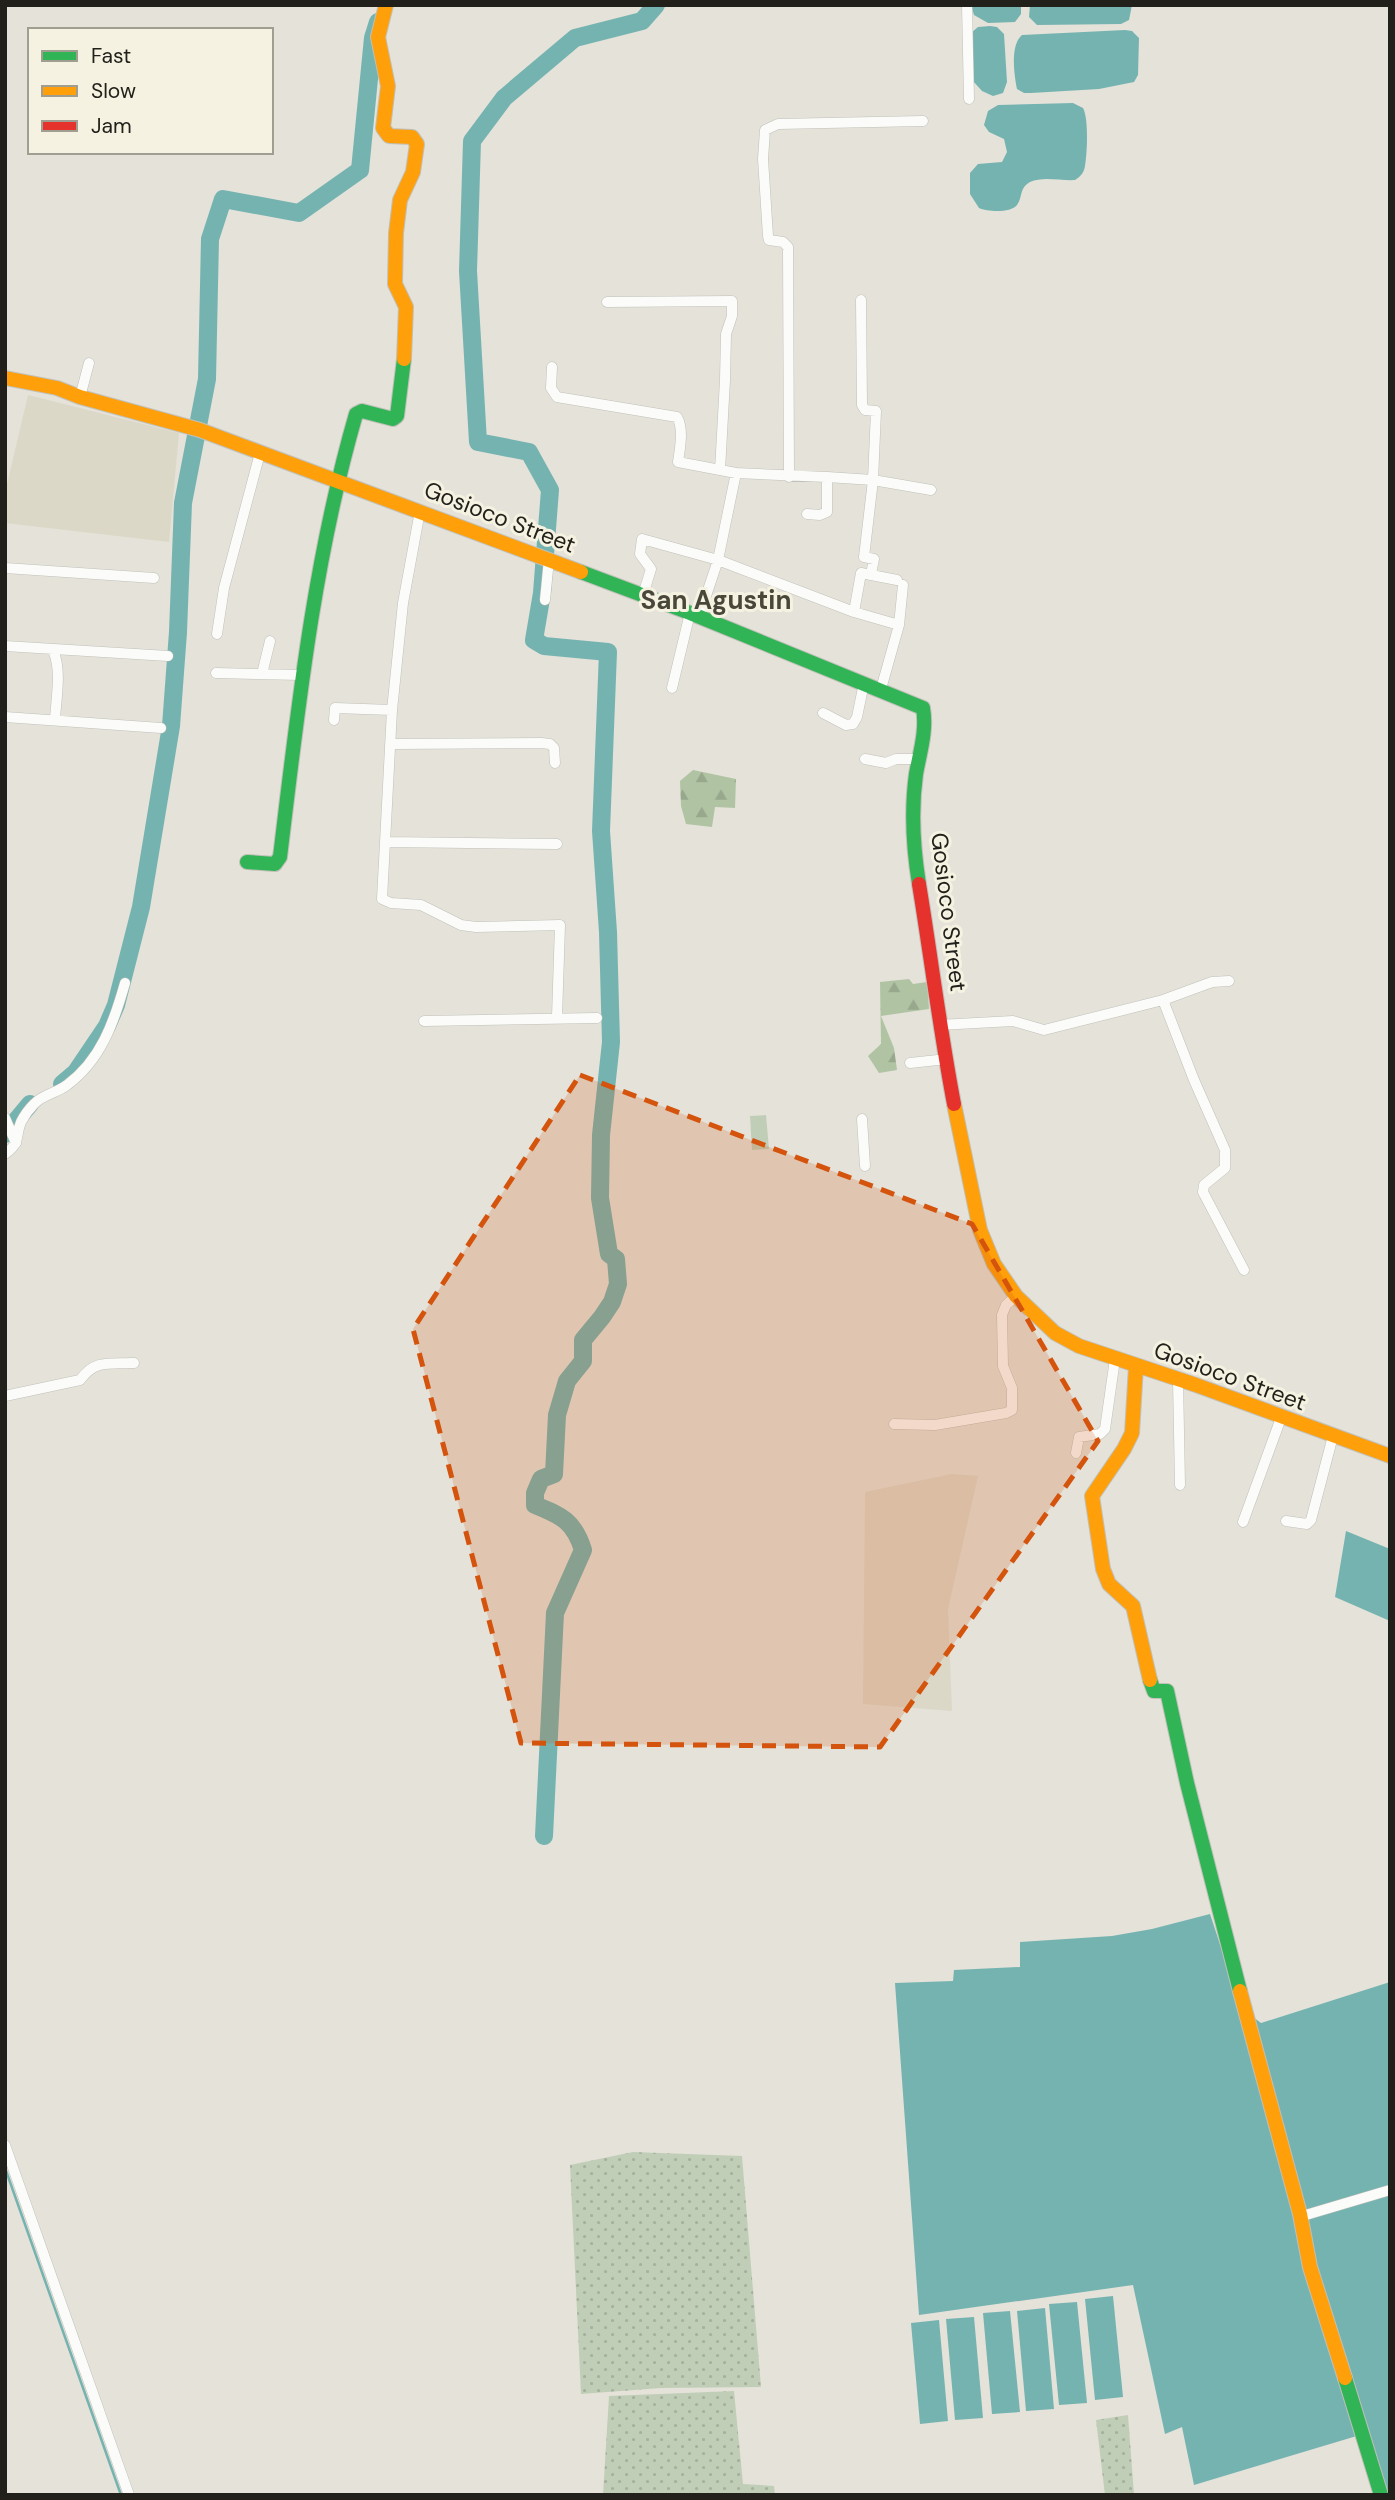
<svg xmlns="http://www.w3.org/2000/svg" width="1395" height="2500" font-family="'DM Sans',sans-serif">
<defs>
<pattern id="grass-dots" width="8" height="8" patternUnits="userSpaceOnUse" patternTransform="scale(1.75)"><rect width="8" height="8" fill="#c1ceb7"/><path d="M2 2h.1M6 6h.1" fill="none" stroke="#a6b19d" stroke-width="1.8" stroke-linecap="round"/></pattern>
<pattern id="forest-firs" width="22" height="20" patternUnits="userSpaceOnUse" patternTransform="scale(1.75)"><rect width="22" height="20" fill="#b0c4a3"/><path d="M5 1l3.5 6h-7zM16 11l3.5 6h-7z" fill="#97a88c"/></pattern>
</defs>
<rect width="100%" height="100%" fill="#e4e2d9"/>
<!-- built -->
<path fill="#dcd8c7" d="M 28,395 L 179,433 L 169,542 L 5,523 L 5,493 Z
M 952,1474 L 978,1476 L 948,1609 L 952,1711 L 863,1704 L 865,1492 Z"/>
<!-- grass -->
<path fill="url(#grass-dots)" d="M 633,2152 L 742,2156 L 761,2387 L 661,2388 L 581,2394 L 570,2165 Z
M 734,2391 L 743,2484 L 774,2486 L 775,2495 L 603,2495 L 609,2396 Z
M 1128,2415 L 1134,2495 L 1105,2495 L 1096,2420 Z"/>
<!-- forest -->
<path fill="url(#forest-firs)" d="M 693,770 L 736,779 L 735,808 L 715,807 L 712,827 L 686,824 L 681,806 L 680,781 Z
M 909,979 L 913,984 L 927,982 L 929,1009 L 881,1016 L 894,1048 L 897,1070 L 879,1073 L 868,1056 L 881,1044 L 880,982 Z"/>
<!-- garden -->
<path fill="#c1ceb7" d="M 766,1115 L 769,1149 L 752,1150 L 750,1116 Z"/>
<!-- water -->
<path fill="#75b3b1" d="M 971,5 L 1021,5 L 1021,14 L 1015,22 L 988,23 L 974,15 Z
M 1030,5 L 1132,5 L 1129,20 L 1121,24 L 1037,25 L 1029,17 Z
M 990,26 L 997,27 L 1004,34 L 1007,82 L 1003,93 L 993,96 L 982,91 L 973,81 L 971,33 L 978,27 Z
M 1125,30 L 1132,31 L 1139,38 L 1138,75 L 1134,82 L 1099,89 L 1031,93 L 1024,93 L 1017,89 C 1014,74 1010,45 1022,35 Z
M 1073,103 L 1083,108 C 1089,119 1087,154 1085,166 C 1084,173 1080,177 1075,180 C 1061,181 1043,176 1030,182 C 1019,188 1023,197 1017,205 C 1011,213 988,212 979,208 L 970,194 L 970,173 L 978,164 L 1002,162 L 1007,152 L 1004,139 L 989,132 L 984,125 L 988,111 L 998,105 Z
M 1346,1531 L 1390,1549 L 1390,1621 L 1335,1597 Z
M 1210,1914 L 1241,2008 L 1261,2023 L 1390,1982 L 1390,2189 L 1297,2215 L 1360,2435 L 1194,2485 L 1182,2427 L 1165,2434 L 1133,2285 L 919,2315 L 895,1983 L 953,1981 L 954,1970 L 1020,1967 L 1020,1942 L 1112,1936 L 1152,1929 Z
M 1390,2194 L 1390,2495 L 1385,2495 L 1302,2218 Z
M 1113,2296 L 1123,2397 L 1095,2400 L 1085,2299 Z
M 1077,2302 L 1087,2403 L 1059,2405 L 1049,2304 Z
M 1045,2308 L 1054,2409 L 1026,2411 L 1017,2311 Z
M 1010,2311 L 1020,2412 L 992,2414 L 983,2313 Z
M 974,2317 L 983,2418 L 955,2420 L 946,2319 Z
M 939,2320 L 948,2421 L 920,2424 L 911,2323 Z"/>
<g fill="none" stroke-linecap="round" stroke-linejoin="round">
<!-- stream -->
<path stroke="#75b3b1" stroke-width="2.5" d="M 5,2168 L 121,2495"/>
<!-- river -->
<path stroke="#75b3b1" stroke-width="18" d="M 62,1084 L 76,1072 L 107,1026 L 116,1005 L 141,907 L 171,726 L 178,632 L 183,503 L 207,379 L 210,239 L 223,199 L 299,213 L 360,170 L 373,38 L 378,22
M 5,1134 L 30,1104
M 544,1836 L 555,1613 L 583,1550 C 574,1521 562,1516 535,1505 L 535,1493 L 541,1479 L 554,1474 L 557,1415 L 567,1381 L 583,1361 L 583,1340 L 602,1317 L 612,1302 L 618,1284 L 616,1259 L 609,1254 L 600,1198 L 601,1135 L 611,1042 L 608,932 L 601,831 L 608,652 L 544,646 L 534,640 L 542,593 L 550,490 L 529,452 L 478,442 L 468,271 L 472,141 L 504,98 L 575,38 L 642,21 L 656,5"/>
<!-- street casing -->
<g stroke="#c1c0b9" stroke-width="11">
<path id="street" d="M 967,5 L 969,99
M 607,302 L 732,301 L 732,316 L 726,334 L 725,380 L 720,470
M 552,367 L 551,388 L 557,397 L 677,417 C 684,429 680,448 678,462 L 736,473 L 827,477
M 80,397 L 89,363
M 789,477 L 788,247 L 783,242 L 769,240 L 768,236 L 763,159 L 765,130 L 778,124 L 923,121
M 420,511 L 403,603 L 392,710 L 382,899 L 391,903 L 421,905 L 461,925 L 476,927 L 560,925 L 557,1017
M 807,514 L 820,515 L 827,512 L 827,477 L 873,480 L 876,411 L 865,410 L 862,405 L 861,300
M 5,568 L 154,578
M 871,574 L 874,559 L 864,557 L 873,480 L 931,490
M 643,595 L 651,569 L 640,554 L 642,539 L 718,560 L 854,612 L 899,625 L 881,689
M 545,600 L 549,559
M 854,612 L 861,573 L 897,580
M 699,617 L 718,560 L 736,473
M 899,625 L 903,585
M 217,634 L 224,588 L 260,453
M 5,646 L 168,656
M 53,650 C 62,671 56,698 55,720
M 216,673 L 302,675
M 262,674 L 270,641
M 672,688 L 690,613
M 823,713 L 846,725 L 853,724 L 857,717 L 864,683
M 5,717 L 161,728
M 334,720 L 335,708 L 392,710
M 391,744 L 541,743 L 550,744 L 554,748 L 555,763
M 865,759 L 886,763 L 896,759 L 918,759
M 386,842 L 557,844
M 1229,981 L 1212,982 L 1163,1000 L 1194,1080 L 1225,1150 L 1225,1168 L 1204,1185 L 1203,1192 L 1244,1270
M 424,1021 L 597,1018
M 939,1025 L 1013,1021 L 1044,1030 L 1163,1000
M 910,1063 L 947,1059
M 5,1118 L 16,1143
M 862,1119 L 865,1166
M 5,1154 C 21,1143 15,1136 21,1122 C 24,1116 30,1108 34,1104 C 43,1094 57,1093 67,1085 C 101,1060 114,1022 125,983
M 1178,1379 L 1180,1485
M 5,1396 L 80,1380 C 95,1359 110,1364 134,1363
M 894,1424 L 935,1425 L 1006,1413 L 1012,1410 L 1012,1388 L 1003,1366 L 1002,1315 L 1006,1305 L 1016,1296
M 1076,1453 L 1079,1437 L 1100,1434 L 1105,1429 L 1115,1359
M 1286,1521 L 1307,1524 L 1311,1520 L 1333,1436
M 1243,1522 L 1281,1418
M 5,2145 L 129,2495
M 1299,2217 L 1390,2190"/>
</g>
<!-- fast casing -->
<g stroke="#c1c0b9" stroke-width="16">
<path id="fast" d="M 581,572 L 690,613 L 923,708 C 927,730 920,752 916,774 C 911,810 913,847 919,884
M 247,862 L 275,864 L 280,857 C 298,708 314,559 356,414 L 362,411 L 393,419 L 397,416 L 404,359
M 1150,1680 L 1154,1691 L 1167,1691 L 1187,1783 L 1240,1991
M 1345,2378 L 1381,2495"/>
</g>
<!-- slow casing -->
<g stroke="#c1c0b9" stroke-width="16">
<path id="slow" d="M 386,5 L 378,37 L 388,86 L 383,128 L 389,136 L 412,137 L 417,144 L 413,172 L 400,200 L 396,233 L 395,284 L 406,307 L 404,359
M 5,378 L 57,388 L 80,397 L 200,430 L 581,572
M 954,1104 L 980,1230 L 994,1264 L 1016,1296 L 1055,1333 L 1079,1346 L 1196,1385 L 1390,1456
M 1136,1366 L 1132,1433 L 1124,1449 L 1092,1496 L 1103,1569 L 1109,1584 L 1133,1606 L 1150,1680
M 1240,1991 L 1300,2214 L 1310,2267 L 1345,2378"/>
</g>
<!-- jam casing -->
<g stroke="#c1c0b9" stroke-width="16">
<path id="jam" d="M 919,884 C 931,957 940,1031 954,1104"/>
</g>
<!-- street -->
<use href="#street" stroke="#fbfbf9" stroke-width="10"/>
<!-- fast -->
<use href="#fast" stroke="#30b455" stroke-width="14"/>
<!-- slow -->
<use href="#slow" stroke="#ff9f0a" stroke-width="14"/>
<!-- jam -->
<use href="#jam" stroke="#e5322d" stroke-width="14"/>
</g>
<!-- marked area -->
<path fill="#d4530d" fill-opacity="0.2" stroke="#d4530d" stroke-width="5" stroke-dasharray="14 9" stroke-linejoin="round" d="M 580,1075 L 972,1224 L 1098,1441 L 880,1747 L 521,1743 L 413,1329 Z"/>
<g text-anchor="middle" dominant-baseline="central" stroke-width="6" stroke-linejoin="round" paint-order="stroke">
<!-- street labels -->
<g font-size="23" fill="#21201a" stroke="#f5f2e1">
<text transform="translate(500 517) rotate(21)">Gosioco Street</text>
<text transform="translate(949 912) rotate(83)">Gosioco Street</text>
<text transform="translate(1230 1376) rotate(20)">Gosioco Street</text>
</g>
<!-- quarter labels -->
<g font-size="26" font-weight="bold" fill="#494739" stroke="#f5f2e1">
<text x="716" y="600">San Agustin</text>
</g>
</g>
<!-- border -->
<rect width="1395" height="2500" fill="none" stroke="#21201a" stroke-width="14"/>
<!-- legend -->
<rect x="28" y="28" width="245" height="126" fill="#f5f2e1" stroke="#a09e91" stroke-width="2"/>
<rect x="42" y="51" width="35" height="10" fill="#30b455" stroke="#a09e91" stroke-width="2"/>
<text x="91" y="63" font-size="21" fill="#21201a">Fast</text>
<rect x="42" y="86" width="35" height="10" fill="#ff9f0a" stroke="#a09e91" stroke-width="2"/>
<text x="91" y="98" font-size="21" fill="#21201a">Slow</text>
<rect x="42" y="121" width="35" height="10" fill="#e5322d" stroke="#a09e91" stroke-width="2"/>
<text x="91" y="133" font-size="21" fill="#21201a">Jam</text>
</svg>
